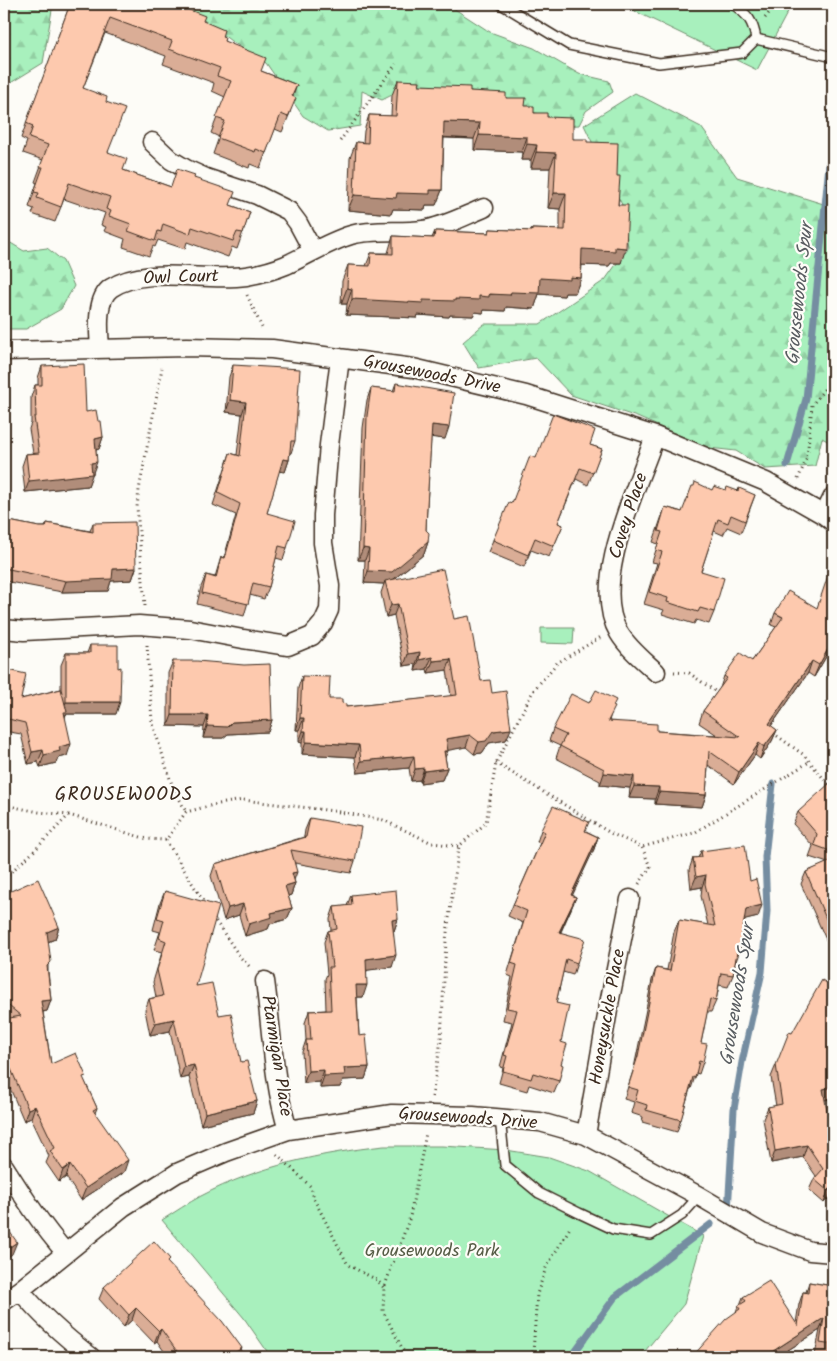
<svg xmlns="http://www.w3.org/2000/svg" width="837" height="1361" font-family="Kalam,sans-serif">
<defs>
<pattern id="forest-firs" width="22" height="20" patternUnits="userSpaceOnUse" patternTransform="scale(1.25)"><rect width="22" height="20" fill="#a8f0bd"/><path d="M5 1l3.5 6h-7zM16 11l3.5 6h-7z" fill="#92cea2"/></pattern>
</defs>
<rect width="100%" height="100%" fill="#fdfcf7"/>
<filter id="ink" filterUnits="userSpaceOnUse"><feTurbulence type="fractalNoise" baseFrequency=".02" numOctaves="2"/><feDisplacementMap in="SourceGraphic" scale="10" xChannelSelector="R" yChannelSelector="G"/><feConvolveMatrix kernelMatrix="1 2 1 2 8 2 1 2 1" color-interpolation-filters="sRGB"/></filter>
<g filter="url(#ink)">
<!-- forest -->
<path fill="url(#forest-firs)" stroke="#728d6e" d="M 4,4 L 53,4 L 43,63 L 4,87 Z
M 183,4 L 447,4 L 490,32 L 534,48 L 579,74 L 609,81 L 613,92 L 586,111 L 579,125 L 562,126 L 546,115 L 406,88 L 382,100 L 362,91 L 360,126 L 328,131 L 303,116 L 266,63 L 231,41 Z
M 635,93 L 701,127 L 737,177 L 833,207 L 833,444 L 822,438 L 815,466 L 765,469 L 736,451 L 709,448 L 637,417 L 571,395 L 536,358 L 479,368 L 463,342 L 484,324 L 540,324 L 605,280 L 628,248 L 623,207 L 584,125 Z
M 4,239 L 24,251 L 47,248 L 63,261 L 74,286 L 61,309 L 26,329 L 4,329 Z"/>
<!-- green -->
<path fill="#a8f0bd" stroke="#728d6e" d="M 620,4 L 792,4 L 757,70 Z
M 541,628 L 574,628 L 573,644 L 541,643 Z
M 384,1146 L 442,1146 L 506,1150 L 549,1157 L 589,1171 L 703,1236 L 684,1304 L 640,1357 L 271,1357 L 244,1318 L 162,1220 C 175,1212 188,1203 201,1196 C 258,1166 321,1153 384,1146 Z"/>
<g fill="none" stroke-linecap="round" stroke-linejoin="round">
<!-- stream -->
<path stroke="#748da1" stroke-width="7" d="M 787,465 L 806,399 L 833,124
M 728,1211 L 734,1109 L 742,1062 L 762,972 L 767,911 L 765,857 L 773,784
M 573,1357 L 575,1352 L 615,1297 L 711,1224"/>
<!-- lane casing -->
<g stroke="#3b2a1e" stroke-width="12">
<path id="lane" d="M 501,4 L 569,45 L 659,63 L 742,53 L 756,39 C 753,21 748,15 733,4
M 756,39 L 833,57
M 500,1118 L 505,1165 L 539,1193 L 579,1213 L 613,1229 L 651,1235 L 682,1215 L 699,1196"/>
</g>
<!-- street casing -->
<g stroke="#3b2a1e" stroke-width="21">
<path id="street" d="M 152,142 L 171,160 L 186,169 L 206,178 L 257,195 L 289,211 L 298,223 L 313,251
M 100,349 C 99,332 95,299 111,288 C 146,265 205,282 246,276 C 258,274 274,270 286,265 C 308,255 328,242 351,235 C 372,229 401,233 423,230 C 444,227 464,216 484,208
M 4,351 L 187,347 L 272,349 L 413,368 L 526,395 L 655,436 L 766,482 L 824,515 L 833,522
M 655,436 C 638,486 589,584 619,633 C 628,648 643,660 656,672
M 824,515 L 833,497
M 4,629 L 24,631 L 139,625 L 190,629 L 243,639 L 288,646 L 312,636 L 323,623 L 329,610 L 330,586 L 323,543 L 323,515 L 329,445 L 340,358
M 265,981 C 272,1031 273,1082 288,1130
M 586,1135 L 610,999 L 630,899
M 4,1166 C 23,1196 42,1226 66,1253
M 20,1290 C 41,1316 65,1337 91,1357
M 4,1301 L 20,1290 L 123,1207 L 177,1173 L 226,1152 L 288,1130 L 392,1114 L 473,1116 L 540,1122 L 586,1135 L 699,1196 L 762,1233 L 810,1251 L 833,1253"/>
</g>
<!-- path -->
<path stroke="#3b2a1e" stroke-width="3" stroke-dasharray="1 4" stroke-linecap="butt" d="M 765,18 L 776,4
M 340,141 L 396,64
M 247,295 L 263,330
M 798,479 L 807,458 L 812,405 L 833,378
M 145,606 L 137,507 L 139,490 L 162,368
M 147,645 L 152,721 L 171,782 L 186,812
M 674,672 L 689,673 L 719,694
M 773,733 L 804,755 L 833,790
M 496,763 L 612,834 L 642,847 L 694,833 L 809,762
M 4,805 L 39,812 L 69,815 L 147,839 L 166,840 L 186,812 L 213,805 L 243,800 L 334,811 L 383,820 L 432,843 L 459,846 L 486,823 L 496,763 L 533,691 L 557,663 L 601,637
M 166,840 L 206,906
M 4,878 L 31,854 L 69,815
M 639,884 L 650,867 L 642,847
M 213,917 L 240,957 L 251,968
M 432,1097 L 441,1040 L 446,940 L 459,846
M 277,1154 L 311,1187 L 314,1199 L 348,1265 L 377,1280 L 384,1288
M 533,1353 L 542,1357
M 411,1357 L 403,1350 L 383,1311 L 384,1288 L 410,1217 L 426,1133
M 525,1357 L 533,1353 L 537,1294 L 546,1268 L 571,1226"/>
<!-- lane -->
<use href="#lane" stroke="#fdfcf7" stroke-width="9"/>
<!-- street -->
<use href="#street" stroke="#fdfcf7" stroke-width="18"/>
</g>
<!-- wall -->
<path fill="#daad96" stroke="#3b2a1e" d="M 70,4 L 182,7 L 203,21 L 222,37 L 224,41 L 261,71 L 297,85 L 293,96 L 290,113 L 282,132 L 275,129 L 260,168 L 250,164 L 249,168 L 213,154 L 219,137 L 211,133 L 225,97 L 212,91 L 214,83 L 163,64 L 166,56 L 105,33 L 83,88 L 106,102 L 108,152 L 123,170 L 171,187 L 194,178 L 230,205 L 250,212 L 237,249 L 232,247 L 228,257 L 187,242 L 185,249 L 158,240 L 155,247 L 153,246 L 149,256 L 123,247 L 125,239 L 104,231 L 106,227 L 101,225 L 105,213 L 64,199 L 55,222 L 32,214 L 34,209 L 29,207 L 37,183 L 35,182 L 43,160 L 23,153 L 27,141 L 21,138 Z
M 398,80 L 419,85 L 470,91 L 506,98 L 525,106 L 534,113 L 547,117 L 573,139 L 587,142 L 617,176 L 621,263 L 611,263 L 609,266 L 582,265 L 581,278 L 575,293 L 565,293 L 564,296 L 539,294 L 534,309 L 506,307 L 505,311 L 484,310 L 483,313 L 475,312 L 473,316 L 450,315 L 449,317 L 418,315 L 417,318 L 346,315 L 347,304 L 341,304 L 342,281 L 348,265 L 366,266 L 371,253 L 388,253 L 393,236 L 432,238 L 435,231 L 488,233 L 490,229 L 531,231 L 532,229 L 560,230 L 560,209 L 548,208 L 550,168 L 531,168 L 531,160 L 521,160 L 522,152 L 474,150 L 474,139 L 444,138 L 442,190 L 436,205 L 426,205 L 425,210 L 393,209 L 391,214 L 348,210 L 350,158 L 356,142 L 363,143 L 364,131 L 369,115 L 391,116 L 392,95 Z
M 233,365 L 295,441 L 291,453 L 290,453 L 289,460 L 285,472 L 279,471 L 267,513 L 287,548 L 283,560 L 276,558 L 269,587 L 264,599 L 250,595 L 244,616 L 197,604 L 201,587 L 206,575 L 215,577 L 221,557 L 224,558 L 236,515 L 213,505 L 230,453 L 237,455 L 242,414 L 226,412 L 229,377 Z
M 42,366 L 86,412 L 98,421 L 103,437 L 99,449 L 96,450 L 93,474 L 92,474 L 88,486 L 25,492 L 22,466 L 26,454 L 33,453 L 29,429 L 31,423 L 31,397 L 35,385 L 38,385 L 38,378 Z
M 396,383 L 445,439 L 431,437 L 427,506 L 426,530 L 428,542 L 424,554 L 393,580 L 454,619 L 481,681 L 492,693 L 506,740 L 489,743 L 482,753 L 474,754 L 466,747 L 447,750 L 445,757 L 447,768 L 442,780 L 420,783 L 420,780 L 411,781 L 409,768 L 357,773 L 355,757 L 302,754 L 302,743 L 299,742 L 299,730 L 296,730 L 298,688 L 302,676 L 329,699 L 342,703 L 346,707 L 451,696 L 447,670 L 428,673 L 427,669 L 415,671 L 416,664 L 404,666 L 394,615 L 386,617 L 381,593 L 384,584 L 364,583 L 365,560 L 358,560 L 363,428 L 367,400 L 371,388 L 393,391 Z
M 590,445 L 602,449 L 588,485 L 576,479 L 558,523 L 563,525 L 549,557 L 531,550 L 524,567 L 488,552 L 493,540 L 512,503 L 536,458 Z
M 712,490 L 738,491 L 755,495 L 741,533 L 727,527 L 723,535 L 714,531 L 701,571 L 714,612 L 709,624 L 696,620 L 694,624 L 662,614 L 664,610 L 644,604 L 657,563 L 652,562 L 658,544 L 653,542 L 665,507 L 682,512 Z
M 4,520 L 39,527 L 45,527 L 47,523 L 90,531 L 93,523 L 136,568 L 132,580 L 111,581 L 108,591 L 62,592 L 4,581 Z
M 775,613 L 833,645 L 814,677 L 808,673 L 771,726 L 777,730 L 772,741 L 760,759 L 755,755 L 734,784 L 708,765 L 706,795 L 702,807 L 655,804 L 655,799 L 629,798 L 630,788 L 600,785 L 600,781 L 556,758 L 560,746 L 549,741 L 553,729 L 589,703 L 613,706 L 609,721 L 657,731 L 717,735 L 699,723 L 703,711 L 720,688 L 724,676 L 752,661 L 776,627 L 771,625 Z
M 90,645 L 116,714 L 66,714 L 65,718 L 67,756 L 58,758 L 56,763 L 40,767 L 38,762 L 28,764 L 21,734 L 4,731 L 4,665 L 8,670 L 21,699 L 61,689 L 61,665 L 66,653 L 87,653 Z
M 173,661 L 272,720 L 268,732 L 228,734 L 223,738 L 203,738 L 204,727 L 168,726 L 168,673 Z
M 833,785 L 833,954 L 832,953 L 801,884 L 806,872 L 828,863 L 809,857 L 813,846 L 793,824 L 798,812 Z
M 310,818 L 355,861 L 351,873 L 295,863 L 294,880 L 295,883 L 291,895 L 288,896 L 292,908 L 287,919 L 270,924 L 268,929 L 245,936 L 239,915 L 224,920 L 211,876 L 215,864 L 304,837 L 305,830 Z
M 541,830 L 586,831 L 598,837 L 594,849 L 572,895 L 576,897 L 571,909 L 561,932 L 577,963 L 573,975 L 563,972 L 556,1003 L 561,1042 L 561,1064 L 559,1081 L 554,1093 L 529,1085 L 527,1091 L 499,1083 L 503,1068 L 500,1067 L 512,1022 L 503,1020 L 512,977 L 507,975 L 523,923 L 508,916 L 513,905 L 540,843 L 537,842 Z
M 701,851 L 750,881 L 758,917 L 745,920 L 739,953 L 735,964 L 733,975 L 728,987 L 719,985 L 716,1001 L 711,1012 L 707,1012 L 701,1043 L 703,1062 L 699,1074 L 696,1073 L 691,1089 L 690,1089 L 677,1132 L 642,1122 L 643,1117 L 631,1113 L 634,1102 L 624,1099 L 634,1068 L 652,980 L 656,968 L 667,970 L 674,932 L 679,920 L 708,925 L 701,896 L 702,887 L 691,889 L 689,870 L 693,858 L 698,858 Z
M 165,891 L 196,986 L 219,1015 L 241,1062 L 257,1101 L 253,1113 L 201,1125 L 189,1077 L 180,1079 L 170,1031 L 150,1035 L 145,1010 L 149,999 L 156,997 L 153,982 L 162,952 L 154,950 L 160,932 L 153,930 L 160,903 Z
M 4,894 L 59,927 L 55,939 L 48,942 L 48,971 L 51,1000 L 47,1011 L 43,1012 L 51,1064 L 84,1080 L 97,1108 L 95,1113 L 124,1172 L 81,1200 L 66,1177 L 59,1182 L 46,1163 L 49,1156 L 31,1118 L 24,1121 L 7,1081 L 4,1081 L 4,1019 L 5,1019 L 4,1018 Z
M 351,895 L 398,919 L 394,931 L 393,931 L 392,967 L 367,970 L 363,997 L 357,997 L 359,1036 L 369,1067 L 365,1079 L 343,1080 L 340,1087 L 320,1088 L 320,1082 L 304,1083 L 302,1052 L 306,1040 L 305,1023 L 309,1011 L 326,1010 L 325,979 L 327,974 L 324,942 L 328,931 L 331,930 L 330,919 L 334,907 L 347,906 Z
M 828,1056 L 833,1087 L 829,1099 L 825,1100 L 827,1111 L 833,1118 L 833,1203 L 828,1199 L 824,1203 L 809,1190 L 814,1179 L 816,1176 L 803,1157 L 771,1163 L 763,1119 L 768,1107 L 776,1106 L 771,1077 L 776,1065 Z
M 168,1264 L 238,1357 L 168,1357 L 157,1341 L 154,1343 L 132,1320 L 124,1327 L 99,1299 L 104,1287 Z
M 809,1282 L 833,1286 L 833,1357 L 815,1355 L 820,1330 L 777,1357 L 736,1312 L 738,1306 L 740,1305 L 743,1297 L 796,1323 L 799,1304 L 803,1292 L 806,1292 Z"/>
<!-- shaded-wall -->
<path fill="#b18d7a" stroke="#3b2a1e" d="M 444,122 L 480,123 L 474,139 L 439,137 Z
M 479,135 L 527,137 L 522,152 L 474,150 Z
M 527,144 L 537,145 L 531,160 L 521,160 Z
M 536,152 L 556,153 L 550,168 L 531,168 Z
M 430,190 L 442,190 L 436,205 L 426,205 L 425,210 L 393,209 L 391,214 L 348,210 L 354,195 L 397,193 Z
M 554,193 L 566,193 L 560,209 L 548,208 Z
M 615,247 L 626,248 L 621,263 L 611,263 L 609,266 L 577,265 L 582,249 Z
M 570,277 L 581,278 L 575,293 L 565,293 L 564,296 L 539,294 L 534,309 L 506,307 L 505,311 L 484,310 L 483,313 L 475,312 L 473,316 L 450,315 L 449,317 L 418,315 L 417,318 L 346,315 L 352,299 L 455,299 L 511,292 L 540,278 Z
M 347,288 L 352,289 L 347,304 L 341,304 Z
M 230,400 L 246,402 L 242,414 L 226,412 Z
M 432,425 L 449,427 L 445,439 L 428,437 Z
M 103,437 L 99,449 L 91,451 L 95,439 Z
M 283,459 L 289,460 L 285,472 L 278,471 Z
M 97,462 L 88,486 L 25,492 L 29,481 L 91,463 Z
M 428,542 L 424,554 L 388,584 L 385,581 L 384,584 L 364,583 L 368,571 Z
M 363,548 L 369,549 L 365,560 L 358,560 Z
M 136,568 L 132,580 L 111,581 L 108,591 L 62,592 L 66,581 L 113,569 Z
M 398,604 L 394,615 L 386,617 L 391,605 Z
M 833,640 L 833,645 L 814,677 L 819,665 Z
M 420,652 L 416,664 L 404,666 L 408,654 Z
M 432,657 L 427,669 L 415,671 L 419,660 Z
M 451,659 L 447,670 L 428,673 L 433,661 Z
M 812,661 L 808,673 L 764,736 L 769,724 Z
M 66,702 L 120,702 L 116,714 L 66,714 L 63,723 L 61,714 Z
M 172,715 L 208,715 L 204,727 L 168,726 Z
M 300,718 L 304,718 L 299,730 L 296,730 Z
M 272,720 L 268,732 L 228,734 L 223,738 L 203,738 L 207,726 L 232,722 Z
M 511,729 L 506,740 L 489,743 L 482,753 L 474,754 L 479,742 L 493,731 Z
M 777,730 L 772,741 L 760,759 L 764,747 Z
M 303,731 L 306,731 L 302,743 L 299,742 Z
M 470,735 L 466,747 L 445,751 L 448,751 L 443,762 L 446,739 Z
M 306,742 L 359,745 L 355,757 L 302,754 Z
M 759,743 L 755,755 L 734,784 L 739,772 Z
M 71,744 L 67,756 L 58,758 L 56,763 L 40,767 L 44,755 L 59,747 Z
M 43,750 L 38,762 L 28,764 L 32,752 Z
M 414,756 L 409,768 L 357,773 L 361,761 Z
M 424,768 L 420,780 L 411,781 L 415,769 Z
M 447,768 L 442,780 L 420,783 L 424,771 Z
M 604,773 L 634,776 L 630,788 L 600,785 Z
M 634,786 L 659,787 L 655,799 L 629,798 Z
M 659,792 L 706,795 L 702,807 L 655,804 Z
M 598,837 L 594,849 L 567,907 L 571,895 Z
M 297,872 L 293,883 L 292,873 Z
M 706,875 L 702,887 L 691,889 L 696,877 Z
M 295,883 L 291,895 L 281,898 L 285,886 Z
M 576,897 L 571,909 L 555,943 L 559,932 Z
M 243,904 L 239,915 L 224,920 L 228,908 Z
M 762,905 L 758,917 L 742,921 L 746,909 Z
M 292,908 L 287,919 L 270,924 L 268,929 L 245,936 L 249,924 L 271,913 Z
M 398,919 L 394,931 L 388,932 L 392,920 Z
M 59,927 L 55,939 L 42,944 L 47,932 Z
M 396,955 L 392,967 L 362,971 L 366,959 Z
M 356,985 L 367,985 L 363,997 L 352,997 Z
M 51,1000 L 47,1011 L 37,1013 L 41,1001 Z
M 174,1019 L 170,1031 L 150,1035 L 155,1023 Z
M 833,1043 L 833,1047 L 823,1065 L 828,1053 Z
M 194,1065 L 189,1077 L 180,1079 L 184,1067 Z
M 369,1067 L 365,1079 L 343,1080 L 340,1087 L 320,1088 L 324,1076 L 344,1068 Z
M 8,1069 L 11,1069 L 7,1081 L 4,1081 Z
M 324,1070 L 320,1082 L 304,1083 L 308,1071 Z
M 833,1087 L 829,1099 L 819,1101 L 823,1089 Z
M 257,1101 L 253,1113 L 201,1125 L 205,1113 Z
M 35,1106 L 31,1118 L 24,1121 L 28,1109 Z
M 807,1145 L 803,1157 L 771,1163 L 775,1151 Z
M 128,1160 L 124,1172 L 81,1200 L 86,1188 Z
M 70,1165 L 66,1177 L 59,1182 L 63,1170 Z
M 832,1187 L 828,1199 L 824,1203 L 828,1191 Z
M 17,1242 L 12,1254 L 4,1260 L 4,1251 Z
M 136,1308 L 132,1320 L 124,1327 L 129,1315 Z
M 824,1318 L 820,1330 L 777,1357 L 764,1357 Z
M 161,1329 L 157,1341 L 154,1343 L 159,1331 Z
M 242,1348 L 238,1357 L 230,1357 L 230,1356 Z"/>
<!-- building -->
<path fill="#fdc9ae" stroke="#3b2a1e" d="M 70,4 L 183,4 L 182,7 L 205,16 L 203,21 L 224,30 L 222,37 L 225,38 L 224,41 L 266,58 L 261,71 L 297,85 L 292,96 L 296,98 L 288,117 L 281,114 L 266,153 L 256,149 L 255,152 L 218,138 L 225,121 L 216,118 L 231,81 L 217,76 L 220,68 L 169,49 L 172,41 L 110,18 L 83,88 L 107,97 L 106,102 L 125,109 L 108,152 L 127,159 L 123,170 L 171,187 L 177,169 L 195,175 L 194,178 L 235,192 L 230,205 L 250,212 L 243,233 L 237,232 L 233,241 L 192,227 L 190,234 L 163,224 L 161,232 L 158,231 L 155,241 L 128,231 L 131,224 L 109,216 L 111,211 L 106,209 L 110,197 L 69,183 L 61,207 L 37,198 L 39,193 L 34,192 L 43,167 L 40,167 L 48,145 L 29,138 L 33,126 L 26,123 Z
M 398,80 L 420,81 L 419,85 L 470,87 L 470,91 L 506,93 L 506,98 L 526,98 L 525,106 L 534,106 L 534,113 L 547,113 L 547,117 L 573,118 L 573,139 L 587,139 L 587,142 L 618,143 L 617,176 L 620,176 L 618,205 L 628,205 L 626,248 L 615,247 L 615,251 L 582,249 L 581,278 L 570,277 L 570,280 L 540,278 L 539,293 L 511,292 L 510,295 L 489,294 L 489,297 L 479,296 L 479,300 L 455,299 L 455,301 L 423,300 L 423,303 L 352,299 L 352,289 L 347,288 L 348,265 L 370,266 L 371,253 L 393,254 L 393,236 L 434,238 L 435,231 L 489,233 L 490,229 L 532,231 L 532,229 L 565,230 L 566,193 L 554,193 L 556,153 L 536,152 L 537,145 L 527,144 L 527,137 L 479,135 L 480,123 L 444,122 L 442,190 L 430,190 L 430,194 L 397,193 L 396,198 L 354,195 L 356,142 L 368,143 L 369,115 L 396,116 Z
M 84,364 L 86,412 L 96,410 L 98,421 L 101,421 L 103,437 L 95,439 L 97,462 L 91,463 L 92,474 L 29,481 L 26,454 L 39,453 L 34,417 L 36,417 L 35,385 L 42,385 L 42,366 Z
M 233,365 L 300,369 L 295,441 L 291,441 L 289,460 L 283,459 L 267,513 L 295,521 L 287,548 L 279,546 L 269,587 L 253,583 L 248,604 L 202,593 L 206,575 L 216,578 L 221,557 L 225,558 L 240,504 L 218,493 L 230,453 L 240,456 L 246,402 L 230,400 Z
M 396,383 L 454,393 L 449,427 L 432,425 L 427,506 L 426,530 L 429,533 L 428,542 L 392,572 L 368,571 L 369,549 L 363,548 L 367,416 L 371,388 L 395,391 Z
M 553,414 L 595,430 L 590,445 L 602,449 L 593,473 L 580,468 L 558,523 L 563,525 L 554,546 L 535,538 L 528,555 L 493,540 L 509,502 L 512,503 L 530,456 L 536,458 Z
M 695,482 L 712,490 L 714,486 L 726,490 L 727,487 L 738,491 L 739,488 L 755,495 L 745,521 L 731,515 L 728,523 L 718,519 L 701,571 L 724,578 L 714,612 L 700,608 L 698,612 L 667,602 L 668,598 L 649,592 L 662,552 L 656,550 L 662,532 L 658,531 L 665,507 L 682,512 L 692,486 L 694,486 Z
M 4,520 L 39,527 L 46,527 L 47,523 L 93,532 L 93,523 L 135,522 L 136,568 L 113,569 L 112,579 L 66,581 L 4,568 Z
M 833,561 L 833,640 L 819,665 L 812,661 L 769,724 L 777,730 L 764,747 L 759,743 L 739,772 L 709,751 L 706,795 L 659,792 L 659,787 L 634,786 L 634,776 L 604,773 L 604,769 L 560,746 L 566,735 L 553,729 L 571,694 L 589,703 L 596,690 L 616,700 L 613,706 L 615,707 L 608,721 L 657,724 L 657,731 L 740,737 L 703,711 L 727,678 L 724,676 L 740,653 L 752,661 L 783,617 L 775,613 L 788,591 L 817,608 Z
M 443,569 L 454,619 L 469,616 L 481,681 L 490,680 L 492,693 L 506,691 L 511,729 L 493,731 L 486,741 L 479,742 L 470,735 L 446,739 L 448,751 L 444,751 L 447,768 L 424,771 L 424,768 L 415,769 L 414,756 L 361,761 L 359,745 L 306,742 L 306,731 L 303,731 L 304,718 L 300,718 L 302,676 L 330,677 L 329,699 L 342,699 L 342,703 L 346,704 L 346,707 L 457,695 L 451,659 L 433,661 L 432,657 L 419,660 L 420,652 L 408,654 L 398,604 L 391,605 L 385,581 Z
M 90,645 L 118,645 L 118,668 L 121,667 L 120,702 L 66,702 L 66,653 L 90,653 Z
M 173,661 L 197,661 L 244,665 L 270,664 L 272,720 L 232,722 L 227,727 L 207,726 L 208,715 L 172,715 Z
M 4,665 L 9,666 L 8,670 L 26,674 L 21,699 L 61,689 L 67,712 L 64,712 L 71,744 L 59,747 L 60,751 L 44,755 L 43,750 L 32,752 L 25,723 L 4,718 Z
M 831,782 L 833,785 L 833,852 L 814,845 L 817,834 L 798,812 Z
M 553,806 L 589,822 L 585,831 L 598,837 L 571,895 L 576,897 L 559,932 L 585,939 L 577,963 L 566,959 L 556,1003 L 569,1006 L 561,1042 L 567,1044 L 561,1064 L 563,1065 L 559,1081 L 533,1073 L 531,1079 L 503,1071 L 507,1056 L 504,1055 L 517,1010 L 507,1008 L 517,965 L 511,963 L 527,911 L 513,905 L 545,832 L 541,830 Z
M 310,818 L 361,827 L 355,861 L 291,850 L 297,872 L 292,873 L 295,883 L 285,886 L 292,908 L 271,913 L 272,917 L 249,924 L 243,904 L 228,908 L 215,864 L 306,837 Z
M 745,845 L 750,881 L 756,879 L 762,905 L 746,909 L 739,953 L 737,952 L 733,975 L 721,973 L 716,1001 L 710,999 L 701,1043 L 707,1044 L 703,1062 L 699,1061 L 695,1078 L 693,1077 L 681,1120 L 646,1110 L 647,1105 L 635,1101 L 638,1090 L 628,1087 L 638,1056 L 656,968 L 670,971 L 679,920 L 715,926 L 705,884 L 706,875 L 696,877 L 693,858 L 702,857 L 701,851 Z
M 833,860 L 833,935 L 806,872 Z
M 38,879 L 59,927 L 47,932 L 51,962 L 47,966 L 51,1000 L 41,1001 L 51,1064 L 76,1053 L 86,1076 L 83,1077 L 97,1108 L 93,1110 L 128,1160 L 86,1188 L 70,1165 L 63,1170 L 50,1151 L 55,1148 L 35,1106 L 28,1109 L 11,1069 L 8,1069 L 4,1042 L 4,1019 L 21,1016 L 4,1002 L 4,950 L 9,945 L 4,934 L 4,894 Z
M 396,890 L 398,919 L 392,920 L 396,955 L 366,959 L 367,985 L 356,985 L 359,1036 L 366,1035 L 369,1067 L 344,1068 L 345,1075 L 324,1076 L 324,1070 L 308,1071 L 306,1040 L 311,1040 L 309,1011 L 331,1010 L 329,967 L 332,967 L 328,931 L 337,929 L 334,907 L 352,905 L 351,895 Z
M 165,891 L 219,906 L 196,986 L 212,983 L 219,1015 L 231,1013 L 241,1062 L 247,1061 L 257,1101 L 205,1113 L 194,1065 L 184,1067 L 174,1019 L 155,1023 L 149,999 L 163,996 L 157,970 L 166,941 L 159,938 L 164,920 L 157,918 Z
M 822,980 L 833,987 L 833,1043 L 828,1053 L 833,1087 L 823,1089 L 827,1111 L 833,1118 L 833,1188 L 832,1187 L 828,1191 L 814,1179 L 823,1169 L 807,1145 L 775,1151 L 768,1107 L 782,1104 L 776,1065 L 789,1032 L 792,1033 Z
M 4,1224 L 17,1242 L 4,1251 Z
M 154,1241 L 170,1259 L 167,1262 L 222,1321 L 242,1348 L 230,1356 L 231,1357 L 181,1357 L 161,1329 L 159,1331 L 136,1308 L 129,1315 L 104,1287 Z
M 769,1281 L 798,1326 L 803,1292 L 808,1293 L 809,1282 L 833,1286 L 833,1345 L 820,1343 L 824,1318 L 764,1357 L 692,1357 L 726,1319 L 740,1309 L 738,1306 L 746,1301 L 743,1297 Z"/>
</g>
<g text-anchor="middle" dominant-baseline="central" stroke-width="4.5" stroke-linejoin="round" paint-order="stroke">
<!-- street labels -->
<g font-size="18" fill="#3b2a1e" stroke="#fdfcf7">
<text transform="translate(181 278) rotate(-2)">Owl Court</text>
<text transform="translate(432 375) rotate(11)">Grousewoods Drive</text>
<text transform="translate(629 516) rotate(-72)">Covey Place</text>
<text transform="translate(608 1017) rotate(-80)">Honeysuckle Place</text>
<text transform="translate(276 1056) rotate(81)">Ptarmigan Place</text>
<text transform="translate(468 1119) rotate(4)">Grousewoods Drive</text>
</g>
<!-- park labels -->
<g font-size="18" fill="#565c46" stroke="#fdfcf7">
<text x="432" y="1251">Grousewoods Park</text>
</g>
<!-- water labels -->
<g font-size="19" font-style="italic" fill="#585c60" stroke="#fdfcf7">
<text transform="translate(800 294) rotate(-84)">Grousewoods Spur</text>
<text transform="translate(738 995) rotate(-81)">Grousewoods Spur</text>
</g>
<!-- neighbourhood labels -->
<g font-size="19" letter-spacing="1" fill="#3b2a1e" stroke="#fdfcf7">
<text x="124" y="795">GROUSEWOODS</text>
</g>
</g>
<!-- margin -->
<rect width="837" height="1361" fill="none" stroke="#fdfcf7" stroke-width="20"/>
<rect x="10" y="10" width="817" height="1341" fill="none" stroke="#3b2a1e" stroke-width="2" filter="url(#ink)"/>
</svg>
